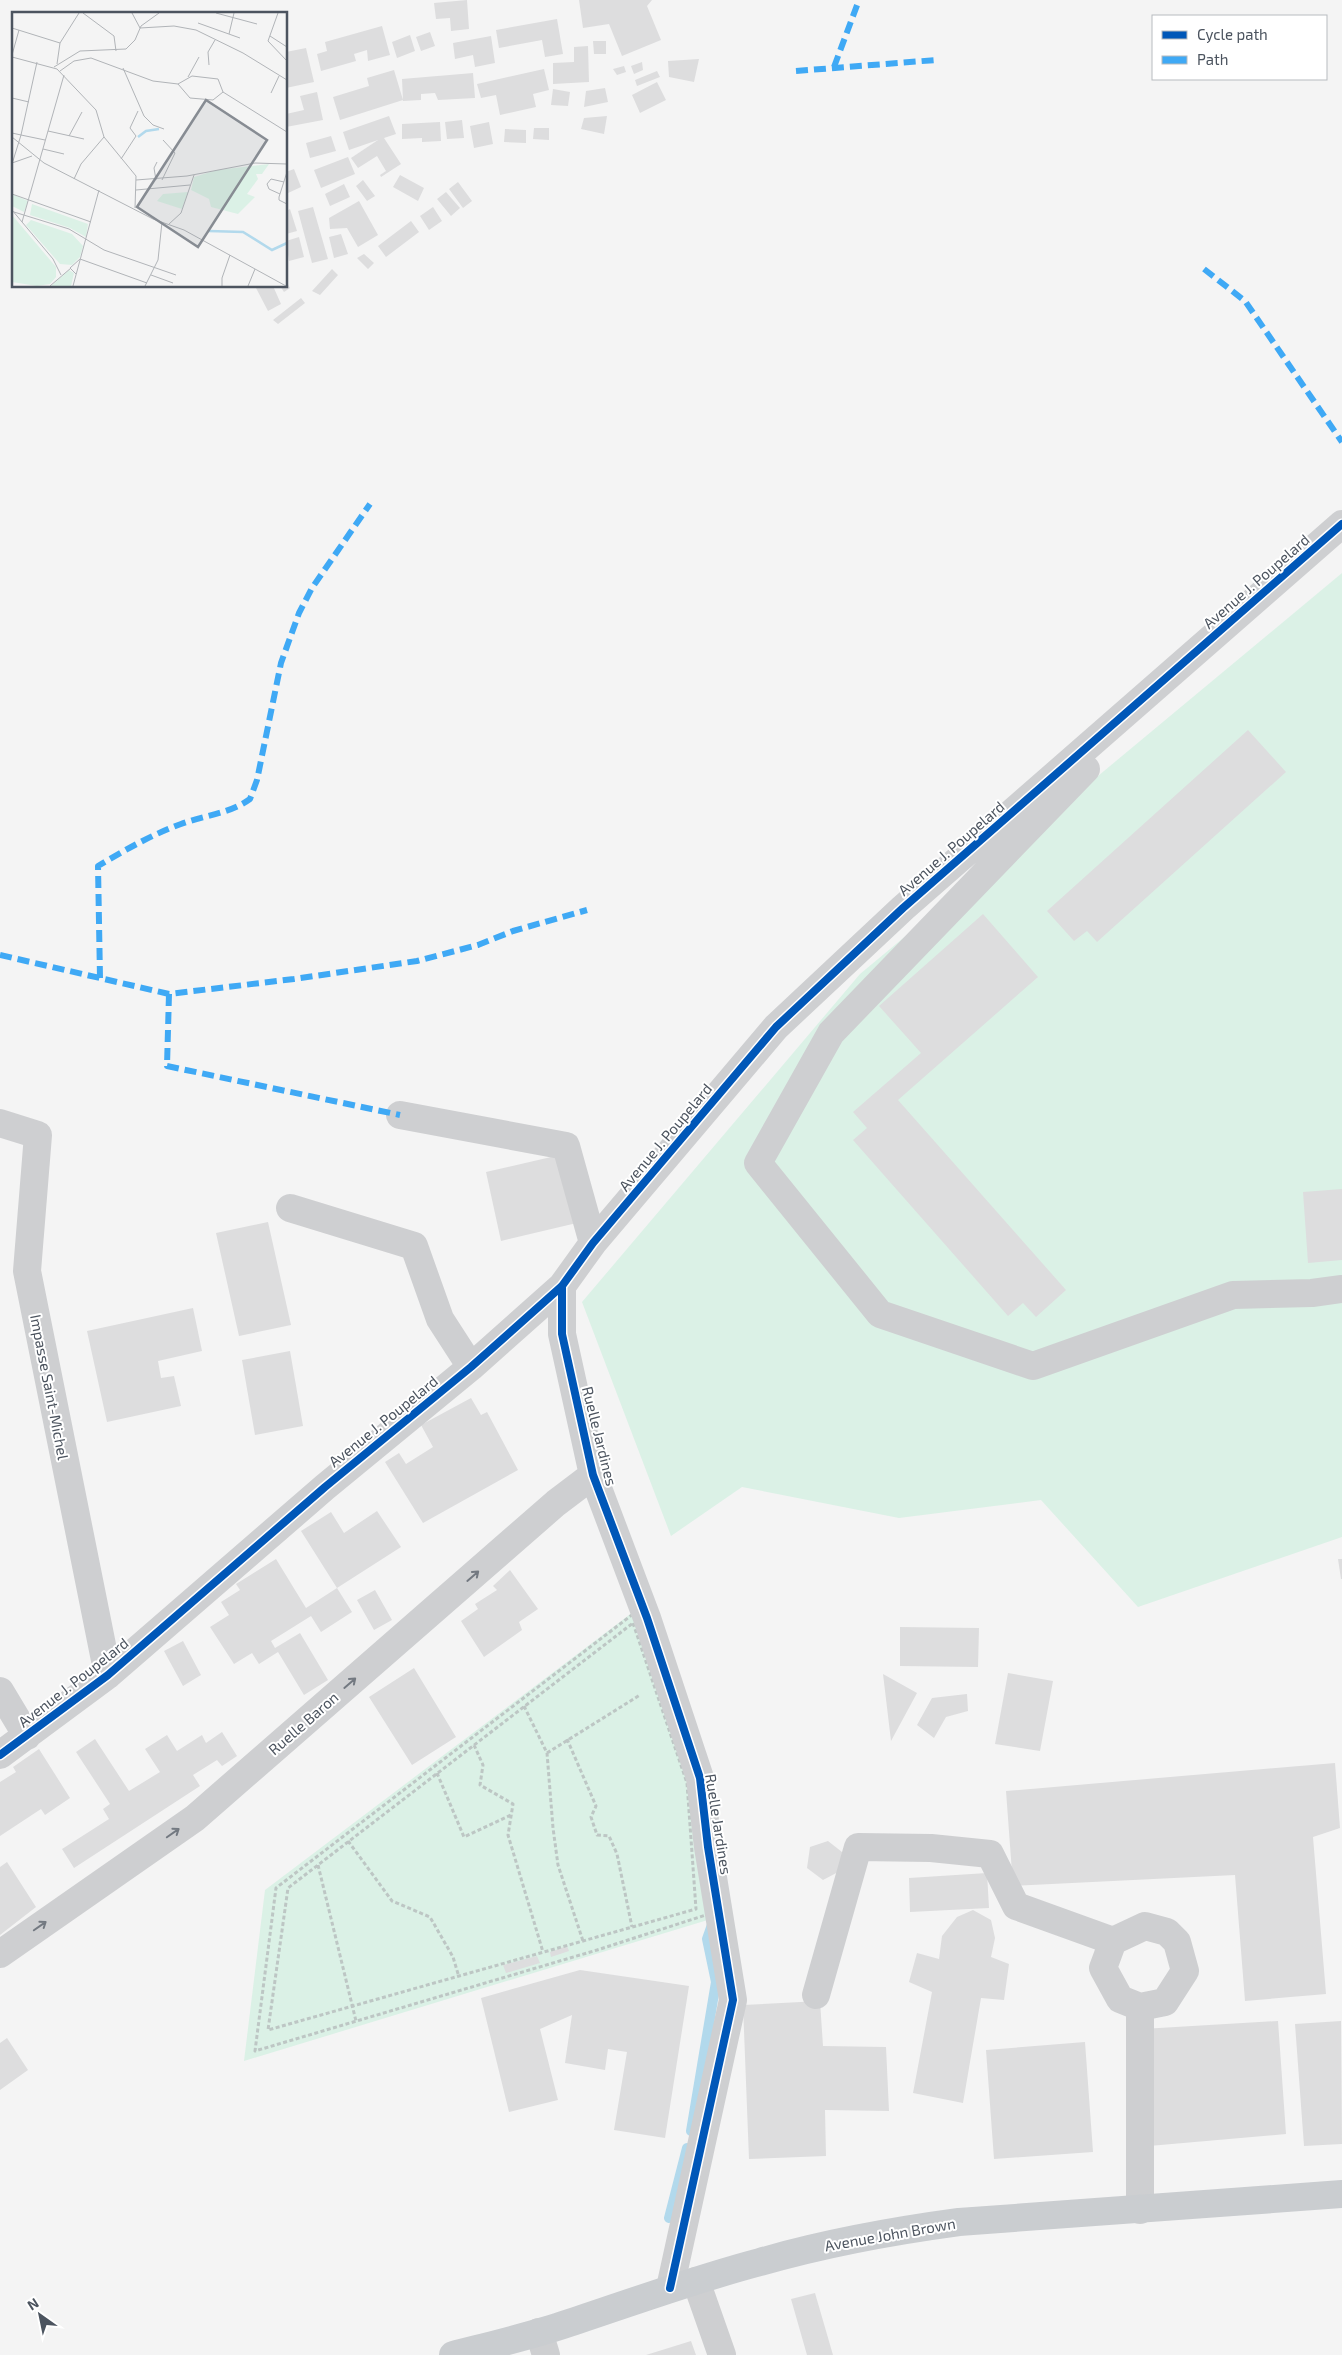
<svg xmlns="http://www.w3.org/2000/svg" width="1342" height="2355" font-family="'Exo 2',sans-serif">
<rect width="100%" height="100%" fill="#f4f4f4"/>
<!-- green -->
<path fill="#dbf1e6" d="M 1342,573 L 1342,1537 L 1138,1607 L 1041,1500 L 899,1518 L 742,1487 L 671,1536 L 582,1302 L 860,974 Z
M 637,1609 L 695,1782 L 711,1919 L 244,2061 L 265,1890 Z"/>
<g fill="none" stroke-linecap="round" stroke-linejoin="round">
<!-- stream -->
<path stroke="#b2d9ec" stroke-width="10" d="M 691,2131 L 716,1982 L 707,1939 L 713,1922
M 669,2218 L 687,2148"/>
</g>
<!-- building -->
<path fill="#ddddde" d="M 467,0 L 469,29 L 451,31 L 450,18 L 436,19 L 434,3 Z
M 579,0 L 652,0 L 647,6 L 661,40 L 622,56 L 609,24 L 583,28 Z
M 557,19 L 563,54 L 545,57 L 542,40 L 499,48 L 496,30 Z
M 382,26 L 390,55 L 368,61 L 367,50 L 354,54 L 356,61 L 321,71 L 317,54 L 327,51 L 325,42 Z
M 430,32 L 435,46 L 421,51 L 416,37 Z
M 410,35 L 415,51 L 397,58 L 392,42 Z
M 491,36 L 495,63 L 475,67 L 473,55 L 455,59 L 453,43 Z
M 593,41 L 606,41 L 606,54 L 594,54 Z
M 588,46 L 589,82 L 553,84 L 553,63 L 574,62 L 574,47 Z
M 306,48 L 314,82 L 286,88 L 286,52 Z
M 699,59 L 694,82 L 669,77 L 668,61 Z
M 642,62 L 643,70 L 634,74 L 631,66 Z
M 624,66 L 626,72 L 617,75 L 613,69 Z
M 544,69 L 549,90 L 533,94 L 536,107 L 500,115 L 496,95 L 481,98 L 477,84 Z
M 394,70 L 403,100 L 340,120 L 333,97 L 369,86 L 367,78 Z
M 657,71 L 660,77 L 637,86 L 635,80 Z
M 473,73 L 475,98 L 438,100 L 435,93 L 421,94 L 421,100 L 403,101 L 402,79 Z
M 657,82 L 666,100 L 640,113 L 632,95 Z
M 605,88 L 608,102 L 584,107 L 586,91 Z
M 553,89 L 570,92 L 568,106 L 551,105 Z
M 317,92 L 323,120 L 286,127 L 286,114 L 304,110 L 300,96 Z
M 389,116 L 396,134 L 384,138 L 401,164 L 381,177 L 380,175 L 386,171 L 377,156 L 358,168 L 351,158 L 378,140 L 349,150 L 343,132 Z
M 607,116 L 604,134 L 581,129 L 584,118 Z
M 462,120 L 464,138 L 447,139 L 445,122 Z
M 440,122 L 441,141 L 422,142 L 422,138 L 402,139 L 402,124 Z
M 489,122 L 493,144 L 474,148 L 470,126 Z
M 534,128 L 549,128 L 549,140 L 533,139 Z
M 505,129 L 526,130 L 526,143 L 504,142 Z
M 331,136 L 336,151 L 310,158 L 306,143 Z
M 348,157 L 355,174 L 321,188 L 314,170 Z
M 294,169 L 301,187 L 286,194 L 286,172 Z
M 400,175 L 424,188 L 418,201 L 393,187 Z
M 363,180 L 375,196 L 367,201 L 356,186 Z
M 458,182 L 472,201 L 463,208 L 449,189 Z
M 344,184 L 350,197 L 330,206 L 325,194 Z
M 446,192 L 460,208 L 451,216 L 437,199 Z
M 359,201 L 378,235 L 358,247 L 347,228 L 330,229 L 329,218 Z
M 313,207 L 328,259 L 312,263 L 298,211 Z
M 433,207 L 442,221 L 429,230 L 420,216 Z
M 290,209 L 297,231 L 286,234 L 286,211 Z
M 411,221 L 419,232 L 386,257 L 378,246 Z
M 341,234 L 348,254 L 334,258 L 329,237 Z
M 299,237 L 304,257 L 289,261 L 286,241 Z
M 364,254 L 374,263 L 368,269 L 357,258 Z
M 332,269 L 338,275 L 320,295 L 312,291 Z
M 286,281 L 290,288 L 284,292 L 280,286 L 286,286 Z
M 260,286 L 273,286 L 281,304 L 268,311 L 256,288 Z
M 301,298 L 305,303 L 278,324 L 273,320 Z
M 1248,730 L 1286,772 L 1097,942 L 1087,931 L 1074,941 L 1047,911 Z
M 983,914 L 1038,977 L 898,1100 L 1066,1290 L 1036,1317 L 1023,1303 L 1008,1316 L 853,1140 L 867,1128 L 853,1112 L 921,1053 L 879,1006 Z
M 564,1154 L 581,1222 L 501,1241 L 486,1172 Z
M 1342,1189 L 1342,1260 L 1308,1263 L 1303,1192 Z
M 268,1222 L 291,1325 L 239,1336 L 216,1233 Z
M 193,1308 L 202,1351 L 158,1361 L 161,1378 L 174,1376 L 181,1406 L 107,1422 L 87,1331 Z
M 290,1351 L 303,1426 L 255,1435 L 242,1360 Z
M 471,1398 L 481,1415 L 487,1412 L 518,1470 L 423,1523 L 385,1462 L 399,1453 L 406,1464 L 433,1447 L 421,1425 Z
M 377,1511 L 401,1547 L 337,1588 L 301,1531 L 331,1512 L 344,1533 Z
M 276,1559 L 306,1608 L 337,1588 L 352,1612 L 321,1632 L 311,1616 L 271,1641 L 275,1648 L 300,1633 L 328,1680 L 304,1695 L 278,1652 L 259,1664 L 252,1653 L 234,1664 L 210,1627 L 229,1615 L 221,1602 L 240,1590 L 236,1584 Z
M 1338,1559 L 1342,1559 L 1342,1579 L 1341,1579 Z
M 510,1570 L 538,1609 L 519,1622 L 522,1630 L 484,1657 L 461,1621 L 478,1609 L 475,1604 L 497,1590 L 493,1586 Z
M 375,1590 L 392,1620 L 374,1630 L 357,1600 Z
M 900,1627 L 979,1628 L 978,1667 L 900,1666 Z
M 183,1641 L 201,1675 L 183,1686 L 164,1651 Z
M 414,1668 L 456,1737 L 412,1765 L 369,1697 Z
M 1008,1673 L 1053,1681 L 1040,1751 L 995,1744 Z
M 883,1674 L 917,1693 L 891,1741 Z
M 967,1694 L 968,1711 L 946,1717 L 934,1738 L 917,1725 L 932,1698 Z
M 222,1732 L 237,1756 L 222,1766 L 217,1760 L 193,1775 L 200,1786 L 74,1868 L 62,1849 L 109,1819 L 103,1809 L 110,1804 L 76,1752 L 95,1739 L 129,1791 L 160,1772 L 145,1749 L 167,1735 L 177,1751 L 202,1735 L 206,1743 Z
M 39,1749 L 70,1798 L 45,1815 L 41,1809 L 0,1836 L 0,1782 L 16,1772 L 13,1767 Z
M 1335,1763 L 1340,1828 L 1313,1837 L 1326,1994 L 1245,2001 L 1235,1875 L 1013,1886 L 1006,1791 Z
M 828,1841 L 842,1852 L 842,1870 L 823,1880 L 807,1868 L 810,1847 Z
M 7,1862 L 36,1907 L 0,1935 L 0,1867 Z
M 987,1873 L 989,1908 L 910,1912 L 909,1878 Z
M 973,1910 L 991,1920 L 995,1938 L 991,1957 L 1009,1964 L 1004,2000 L 981,1998 L 963,2103 L 913,2093 L 932,1992 L 909,1982 L 917,1953 L 939,1959 L 942,1936 L 957,1917 Z
M 567,1946 L 569,1951 L 551,1957 L 550,1952 Z
M 537,1956 L 540,1963 L 506,1973 L 503,1965 Z
M 580,1970 L 689,1986 L 665,2138 L 614,2130 L 627,2052 L 608,2049 L 605,2070 L 565,2063 L 572,2015 L 540,2029 L 558,2100 L 509,2112 L 481,1998 Z
M 820,2001 L 823,2046 L 886,2047 L 889,2111 L 825,2110 L 826,2156 L 749,2159 L 743,2005 Z
M 1278,2021 L 1286,2134 L 1149,2146 L 1142,2029 Z
M 1341,2021 L 1342,2144 L 1304,2146 L 1295,2024 Z
M 7,2038 L 28,2070 L 0,2090 L 0,2043 Z
M 1085,2042 L 1093,2152 L 994,2159 L 986,2050 Z
M 815,2293 L 833,2355 L 807,2355 L 791,2299 Z
M 691,2341 L 696,2355 L 646,2355 Z"/>
<g fill="none" stroke-linecap="round" stroke-linejoin="round">
<!-- path -->
<path stroke="#bdc6c4" stroke-width="3" stroke-dasharray="4 2.5" stroke-linecap="butt" d="M 637,1611 L 694,1782 L 709,1914 L 597,1950 L 255,2051 L 276,1888 Z
M 633,1623 L 687,1783 L 696,1909 L 268,2030 L 288,1888 Z
M 524,1706 L 547,1753 L 553,1828 L 558,1865 L 583,1941
M 567,1739 L 596,1806 L 591,1817 L 597,1835 L 609,1836 L 617,1854 L 632,1927
M 474,1745 L 483,1765 L 480,1785 L 513,1804 L 508,1835 L 543,1952
M 547,1753 L 640,1695
M 437,1773 L 464,1837 L 511,1815
M 348,1841 L 392,1901 L 430,1917 L 453,1957 L 459,1977
M 318,1865 L 356,2021"/>
<!-- minor -->
<path stroke="#cecfd1" stroke-width="28" d="M 1086,769 L 831,1033 L 758,1163 L 880,1314 L 1033,1366 L 1233,1295 L 1312,1293 L 1342,1289
M 400,1115 L 566,1146 L 593,1243
M 0,1123 L 38,1135 L 27,1271 L 108,1675
M 290,1208 L 414,1246 L 440,1319 L 471,1367
M 562,1286 L 562,1334 L 593,1475 L 647,1618 L 700,1778 L 708,1847 L 733,2000 L 670,2288
M 0,1691 L 27,1736
M 0,1755 L 108,1675 L 325,1487 L 471,1367 L 562,1286 L 593,1243 L 776,1027 L 903,908 L 1342,524
M 0,1954 L 195,1818 L 556,1503 L 593,1475
M 816,1995 L 858,1847 L 931,1848 L 990,1854 L 1016,1906 L 1113,1941 L 1145,1926 L 1167,1932 L 1177,1942 L 1185,1971 L 1165,2002 L 1140,2007 L 1120,1999 L 1103,1968 L 1113,1941
M 1140,2210 L 1140,2007
M 696,2281 L 722,2355
M 539,2332 L 546,2355"/>
<!-- major -->
<path stroke="#cacdd0" stroke-width="28" d="M 453,2355 C 492,2345 531,2336 569,2323 C 633,2302 695,2279 760,2262 C 826,2243 892,2231 959,2222 L 1342,2194"/>
<!-- quiet -->
<path stroke="#3fa9f5" stroke-width="6" stroke-dasharray="12 6" stroke-linecap="butt" d="M 834,67 L 859,0
M 796,71 L 936,60
M 1204,269 L 1245,301 L 1342,442
M 0,955 L 169,994 L 294,979 L 417,961 L 478,945 L 513,931 L 587,910
M 100,978 L 98,866 C 125,850 151,835 181,824 C 205,815 229,814 250,799 L 257,780 L 281,663 L 299,613 L 312,588 L 370,504
M 169,994 L 167,1066 L 400,1115"/>
<!-- cycleway casing -->
<g stroke="#fff" stroke-width="11">
<path id="cycleway" d="M 562,1286 L 562,1334 L 593,1475 L 647,1618 L 700,1778 L 708,1847 L 733,2000 L 670,2288
M 0,1755 L 108,1675 L 325,1487 L 471,1367 L 562,1286 L 593,1243 L 776,1027 L 903,908 L 1342,524"/>
</g>
<!-- cycleway -->
<use href="#cycleway" stroke="#0057b8" stroke-width="8"/>
</g>
<!-- one-way arrows -->
<defs><path id="oneway-shaft" d="M-6 0H5M1.5-3L5.5 0L1.5 3" fill="none" stroke-width="1.6" stroke-linecap="round" stroke-linejoin="round" transform="scale(1.25)"/></defs>
<g stroke="#737981">
<use href="#oneway-shaft" transform="translate(473 1576) rotate(-41)"/>
<use href="#oneway-shaft" transform="translate(350 1683) rotate(-41)"/>
<use href="#oneway-shaft" transform="translate(173 1833) rotate(-35)"/>
<use href="#oneway-shaft" transform="translate(40 1926) rotate(-35)"/>
</g>
<g text-anchor="middle" dominant-baseline="central" stroke-width="4" stroke-linejoin="round" paint-order="stroke">
<!-- street labels -->
<g font-size="15" fill="#4c545f" stroke="#fff">
<text transform="translate(1256 581) rotate(-41)">Avenue J. Poupelard</text>
<text transform="translate(951 848) rotate(-41)">Avenue J. Poupelard</text>
<text transform="translate(665 1137) rotate(-50)">Avenue J. Poupelard</text>
<text transform="translate(50 1387) rotate(79)">Impasse Saint-Michel</text>
<text transform="translate(383 1421) rotate(-39)">Avenue J. Poupelard</text>
<text transform="translate(600 1436) rotate(76)">Ruelle Jardines</text>
<text transform="translate(73 1682) rotate(-38)">Avenue J. Poupelard</text>
<text transform="translate(303 1723) rotate(-41)">Ruelle Baron</text>
<text transform="translate(719 1824) rotate(81)">Ruelle Jardines</text>
<text transform="translate(890 2234) rotate(-10)">Avenue John Brown</text>
</g>
</g>
<!-- overview -->
<g transform="translate(12 12)">
<rect width="275" height="275" fill="#f4f4f4"/>
<path d="M 257,152 L 250,162 L 244,162 L 246,167 L 235,182 L 243,185 L 226,202 L 199,195 L 197,187 L 179,178 L 182,165 L 205,158 ZM 176,180 L 170,197 L 145,189 L 151,182 ZM 0,182 L 16,189 L 12,200 L 0,194 ZM 20,192 L 76,212 L 74,225 L 58,216 L 18,203 ZM 0,203 L 44,255 L 44,265 L 38,272 L 25,274 L 0,270 ZM 19,208 L 60,222 L 71,234 L 68,245 L 60,253 L 48,252 L 14,213 ZM 57,258 L 62,261 L 59,274 L 39,274 Z" fill="#dbf1e6"/>
<path fill="none" stroke="#b2d9ec" stroke-width="2.5" d="M 126,125 L 134,119 L 147,117M 197,219 L 231,220 L 260,238 L 275,231"/>
<path fill="none" stroke="#b1b4b8" stroke-width="1" d="M 71,1 L 102,24 L 104,39M 120,1 L 128,16 L 162,14 L 184,18 L 231,41 L 275,68M 204,1 L 245,12M 266,1 L 256,29 L 275,49M 186,11 L 228,26M 0,16 L 48,31M 217,22 L 222,1M 258,24 L 275,35M 0,43 L 7,18M 0,45 L 45,57 L 84,98 L 92,125 L 124,164 L 123,196M 25,50 L 9,123 L 33,128M 45,52 L 48,31 L 67,1M 197,53 L 196,40 L 203,28M 42,55 L 68,39 L 114,37 L 123,28 L 129,14 L 147,1M 111,56 L 132,104 L 141,113 L 152,117M 48,59 L 62,49 L 79,46 L 141,69 L 166,72 L 178,86 L 201,88 L 211,80M 176,65 L 187,45M 166,72 L 180,64 L 206,67 L 211,80 L 275,120M 259,81 L 267,64M 0,86 L 17,90M 36,119 L 72,127M 0,121 L 9,123 L 0,152M 57,124 L 70,100M 0,125 L 32,151 L 141,207 L 172,218 L 274,274M 31,137 L 52,142M 109,147 L 124,124 L 118,116 L 126,99M 0,151 L 20,144M 275,160 L 267,185 L 267,188 L 275,192M 62,167 L 69,152 L 92,125M 124,168 L 175,164 L 243,151 L 275,152M 144,168 L 142,156 L 145,150M 150,168 L 163,141 L 151,128M 124,178 L 178,173M 0,182 L 79,210M 268,182 L 257,177 L 255,172 L 259,167 L 272,170M 0,198 L 41,247 L 49,263M 2,200 L 57,217 L 92,238 L 164,263M 10,210 L 52,63M 157,212 L 169,201 L 182,163M 64,262 L 58,256 L 68,247 L 135,271M 139,263 L 161,271M 38,274 L 59,256M 61,274 L 87,178M 133,274 L 146,248 L 150,210M 210,274 L 210,266 L 218,243M 236,274 L 243,257"/>
<path fill="#878c93" fill-opacity="0.15" stroke="#878c93" stroke-width="2.5" d="M 194,88 L 255,128 L 186,235 L 125,195 Z"/>
<rect width="275" height="275" fill="none" stroke="#4c545f" stroke-width="2.5"/>
</g>
<!-- legend -->
<rect x="1152" y="15" width="175" height="65" fill="#ffffff" stroke="#b7bbbf"/>
<rect x="1162" y="31" width="25" height="8" fill="#0057b8" stroke="#b7bbbf"/>
<text x="1197" y="40" font-size="15" fill="#4c545f">Cycle path</text>
<rect x="1162" y="56" width="25" height="8" fill="#3fa9f5" stroke="#b7bbbf"/>
<text x="1197" y="65" font-size="15" fill="#4c545f">Path</text>
<!-- north arrow -->
<g transform="translate(40 2315) rotate(327)" stroke="#ffffff" stroke-width="4" paint-order="stroke">
<path d="M0-4L9 19L0 12L-9 19Z" fill="#4c545f"/>
<text y="-8" font-size="14" font-weight="bold" text-anchor="middle" fill="#4c545f">N</text>
</g>
</svg>
